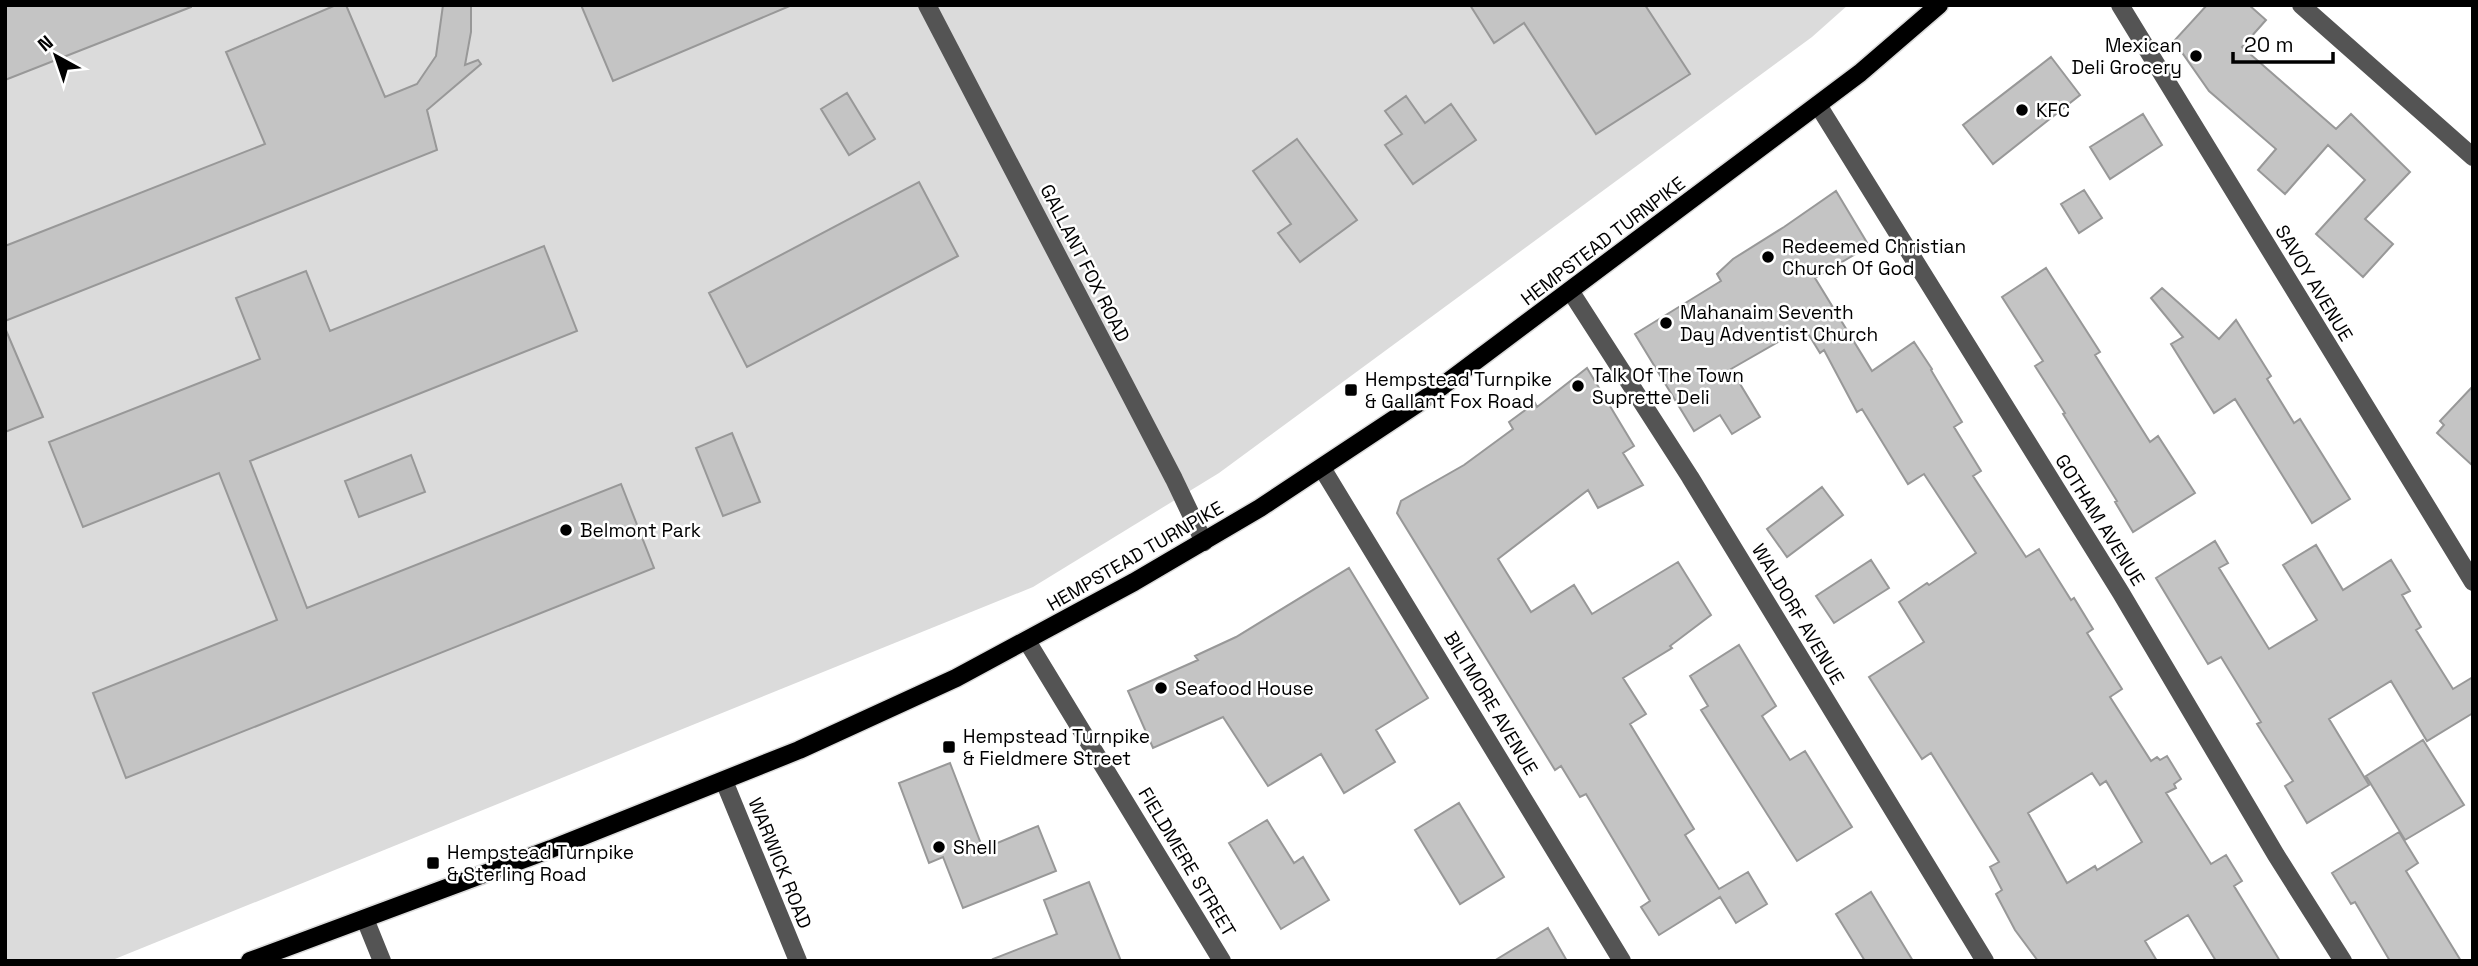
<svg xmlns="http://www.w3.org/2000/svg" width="2478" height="966" font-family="'Space Grotesk',sans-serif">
<rect width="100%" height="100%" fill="#fff"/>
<!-- green -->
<path fill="#dbdbdb" d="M 5,5 L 1848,5 L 1812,37 L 1219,473 L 1033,587 L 110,961 L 5,961 Z"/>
<!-- building -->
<path fill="#c4c4c4" stroke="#989898" stroke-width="2" fill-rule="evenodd" d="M 5,5 L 191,5 L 191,7 L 5,80 Z
M 336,5 L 346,5 L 385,97 L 417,84 L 436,56 L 443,5 L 471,5 L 471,32 L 465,65 L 478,60 L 481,64 L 427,110 L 437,150 L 5,321 L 5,246 L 265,144 L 226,52 Z
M 581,5 L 792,5 L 613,81 Z
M 1470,5 L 1645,5 L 1690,74 L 1596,134 L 1524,23 L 1494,43 Z
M 2207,5 L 2249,5 L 2266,20 L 2242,47 L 2336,129 L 2351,114 L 2410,172 L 2365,219 L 2393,244 L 2363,277 L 2316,234 L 2365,180 L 2328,145 L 2285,194 L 2258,170 L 2276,149 L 2209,91 L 2174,41 Z
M 2051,57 L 2080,95 L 1993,164 L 1963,125 Z
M 847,93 L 875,139 L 849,155 L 821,109 Z
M 1406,96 L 1425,123 L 1451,104 L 1476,140 L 1413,184 L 1385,145 L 1402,134 L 1385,111 Z
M 2143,114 L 2162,145 L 2110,179 L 2090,147 Z
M 1297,139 L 1357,220 L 1300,262 L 1278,233 L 1291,224 L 1253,171 Z
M 919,182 L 958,256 L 747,367 L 709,293 Z
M 2084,190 L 2102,218 L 2079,233 L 2061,204 Z
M 1836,191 L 1869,246 L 1815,278 L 1872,371 L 1914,342 L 1932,369 L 1931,370 L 1962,422 L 1954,427 L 1981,471 L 1973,476 L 2026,557 L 2039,549 L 2071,600 L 2074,598 L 2093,629 L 2087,633 L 2122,689 L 2110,697 L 2151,761 L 2157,757 L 2160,760 L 2167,756 L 2181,779 L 2174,784 L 2176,788 L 2166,793 L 2211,864 L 2226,855 L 2242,881 L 2234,886 L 2280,961 L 2216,961 L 2188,915 L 2145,941 L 2157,961 L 2038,961 L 2015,930 L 1996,894 L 2002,890 L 1990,867 L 1999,862 L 1931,753 L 1922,759 L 1869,677 L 1924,642 L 1899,602 L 1927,583 L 1929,585 L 1976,553 L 1924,474 L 1908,484 L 1862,409 L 1857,412 L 1824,350 L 1820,353 L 1804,327 L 1731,369 L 1760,417 L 1732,434 L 1720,415 L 1694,431 L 1635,334 L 1721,281 L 1717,274 L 1733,259 L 1784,227 ZM 2092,773 L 2100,785 L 2106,781 L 2142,842 L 2097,870 L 2095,866 L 2067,883 L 2028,813 Z
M 544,246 L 577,331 L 250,461 L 307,608 L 621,484 L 654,568 L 126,778 L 93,693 L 277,620 L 219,473 L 83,527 L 49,442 L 260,359 L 236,298 L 306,271 L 330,331 Z
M 2046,268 L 2100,352 L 2095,355 L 2150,442 L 2158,436 L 2195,493 L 2133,532 L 2115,502 L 2117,501 L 2063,414 L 2065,413 L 2035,366 L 2043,361 L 2002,297 Z
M 2162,288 L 2219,339 L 2236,320 L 2271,376 L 2267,379 L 2294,423 L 2300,419 L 2350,499 L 2312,523 L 2235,399 L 2214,413 L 2171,344 L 2183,337 L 2151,298 Z
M 5,328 L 43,417 L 5,432 Z
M 1587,368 L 1634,446 L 1623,453 L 1643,485 L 1598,508 L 1588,490 L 1498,559 L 1531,612 L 1574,585 L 1592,614 L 1678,562 L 1711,615 L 1670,646 L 1672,648 L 1623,678 L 1646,714 L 1630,724 L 1694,829 L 1685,835 L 1719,889 L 1748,872 L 1767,904 L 1736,923 L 1720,897 L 1659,935 L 1641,907 L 1650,901 L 1586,794 L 1580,797 L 1561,766 L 1555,770 L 1397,513 L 1401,501 L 1464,465 L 1513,429 L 1509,422 L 1535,403 L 1537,407 Z
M 2473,386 L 2473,466 L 2437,433 L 2444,425 L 2440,421 Z
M 732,433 L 760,502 L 723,516 L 696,448 Z
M 411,455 L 425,492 L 359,517 L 345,481 Z
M 1822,487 L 1843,515 L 1787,557 L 1767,529 Z
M 2215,541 L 2228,563 L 2219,568 L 2269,649 L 2317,620 L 2283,565 L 2316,545 L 2343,590 L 2391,560 L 2410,591 L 2402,595 L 2421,627 L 2416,630 L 2453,689 L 2473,677 L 2473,713 L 2427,741 L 2391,681 L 2329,719 L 2369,785 L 2307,823 L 2285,786 L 2293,781 L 2257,724 L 2261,722 L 2221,657 L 2208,664 L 2156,578 Z
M 1871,560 L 1889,588 L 1834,623 L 1816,596 Z
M 1349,568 L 1428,698 L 1376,730 L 1395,762 L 1344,793 L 1321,754 L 1268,786 L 1223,717 L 1153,748 L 1128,691 L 1198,660 L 1195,656 L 1236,637 Z
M 1739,645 L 1776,706 L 1762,716 L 1790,760 L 1805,751 L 1852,827 L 1797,861 L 1701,710 L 1708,706 L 1690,676 Z
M 2423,740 L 2464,805 L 2405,840 L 2366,776 Z
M 950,763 L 983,849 L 1038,826 L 1056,871 L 963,908 L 943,857 L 929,863 L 899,783 Z
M 1459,803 L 1504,877 L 1460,904 L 1415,830 Z
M 1267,820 L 1294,863 L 1303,857 L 1329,900 L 1281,929 L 1229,843 Z
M 2399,832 L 2418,863 L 2406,871 L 2461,961 L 2390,961 L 2355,902 L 2351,904 L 2332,873 Z
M 1089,882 L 1121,961 L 994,961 L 993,959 L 1057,934 L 1044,900 Z
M 1871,892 L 1913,961 L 1865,961 L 1836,914 Z
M 1548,928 L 1567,961 L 1494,961 Z"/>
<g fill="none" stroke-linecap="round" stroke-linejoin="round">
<!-- major casing -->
<g stroke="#dbdbdb" stroke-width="21">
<path id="major" d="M 250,961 L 551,849 L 799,750 L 956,678 L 1134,582 L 1260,508 L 1429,396 L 1860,73 L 1939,5"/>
</g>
<!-- minor -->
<path stroke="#545454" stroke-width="18" d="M 927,5 L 1174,479 L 1204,542
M 2120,5 L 2473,582
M 2301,5 L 2473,157
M 1818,105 L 2121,593 L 2276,855 L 2343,961
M 1571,292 L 1690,477 L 1985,961
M 1322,468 L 1622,961
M 1027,641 L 1222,961
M 724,781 L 798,961
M 365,919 L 382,961"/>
<!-- major -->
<use href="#major" stroke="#000" stroke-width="18"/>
</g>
<!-- markers -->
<g fill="#000" stroke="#fff" stroke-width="2.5">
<circle cx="2196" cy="56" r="7"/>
<circle cx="2022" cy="110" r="7"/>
<circle cx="1768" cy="257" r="7"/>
<circle cx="1666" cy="323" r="7"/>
<circle cx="1578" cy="386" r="7"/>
<rect x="1344" y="383" width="14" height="14" rx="3.5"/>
<circle cx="566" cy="530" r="7"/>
<circle cx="1161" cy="688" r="7"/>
<rect x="942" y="740" width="14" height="14" rx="3.5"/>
<circle cx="939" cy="847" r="7"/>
<rect x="426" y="856" width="14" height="14" rx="3.5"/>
</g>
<g text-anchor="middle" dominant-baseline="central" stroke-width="5" stroke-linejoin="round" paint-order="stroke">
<!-- poi labels -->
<g font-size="19" fill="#000" stroke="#fff" text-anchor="start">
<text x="2182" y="45" text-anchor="end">Mexican<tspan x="2182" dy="22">Deli Grocery</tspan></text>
<text x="2036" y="110">KFC</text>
<text x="1782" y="246">Redeemed Christian<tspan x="1782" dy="22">Church Of God</tspan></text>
<text x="1680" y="312">Mahanaim Seventh<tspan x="1680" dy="22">Day Adventist Church</tspan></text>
<text x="1592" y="375">Talk Of The Town<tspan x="1592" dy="22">Suprette Deli</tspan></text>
<text x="1365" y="379">Hempstead Turnpike<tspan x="1365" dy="22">&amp; Gallant Fox Road</tspan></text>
<text x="580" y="530">Belmont Park</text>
<text x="1175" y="688">Seafood House</text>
<text x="963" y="736">Hempstead Turnpike<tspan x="963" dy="22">&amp; Fieldmere Street</tspan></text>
<text x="953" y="847">Shell</text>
<text x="447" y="852">Hempstead Turnpike<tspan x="447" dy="22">&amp; Sterling Road</tspan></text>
</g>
<!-- street labels -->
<g font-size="19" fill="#000" stroke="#fff">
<text transform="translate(1603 241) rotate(-37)">HEMPSTEAD TURNPIKE</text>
<text transform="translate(1085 263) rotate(63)">GALLANT FOX ROAD</text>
<text transform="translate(2314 283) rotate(59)">SAVOY AVENUE</text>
<text transform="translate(2100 520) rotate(58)">GOTHAM AVENUE</text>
<text transform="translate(1135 556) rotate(-30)">HEMPSTEAD TURNPIKE</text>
<text transform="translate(1798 614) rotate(59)">WALDORF AVENUE</text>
<text transform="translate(1491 703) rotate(59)">BILTMORE AVENUE</text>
<text transform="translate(1187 862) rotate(59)">FIELDMERE STREET</text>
<text transform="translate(780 863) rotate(68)">WARWICK ROAD</text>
</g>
</g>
<!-- border -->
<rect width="2478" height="966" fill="none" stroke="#000000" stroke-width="14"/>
<!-- north arrow -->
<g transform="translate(56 56) rotate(320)" stroke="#ffffff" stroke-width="5" paint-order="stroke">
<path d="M0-5L12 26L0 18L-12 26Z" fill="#000000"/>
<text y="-10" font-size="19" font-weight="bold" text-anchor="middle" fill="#000000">N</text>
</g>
<!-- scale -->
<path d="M2233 52v10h100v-10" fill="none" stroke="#000000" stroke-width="3.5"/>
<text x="2244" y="52" font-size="21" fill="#000000" stroke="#ffffff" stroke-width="5" paint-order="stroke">20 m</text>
</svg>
